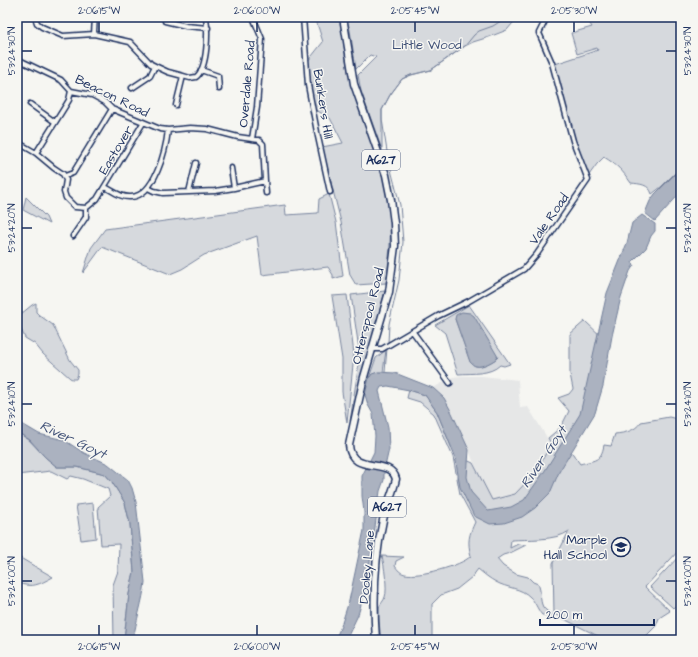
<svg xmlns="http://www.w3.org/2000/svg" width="698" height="657" font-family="'Architects Daughter',sans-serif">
<rect width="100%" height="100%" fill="#f6f6f2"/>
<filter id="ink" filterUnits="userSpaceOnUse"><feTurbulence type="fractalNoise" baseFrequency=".025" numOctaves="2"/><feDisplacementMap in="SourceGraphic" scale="8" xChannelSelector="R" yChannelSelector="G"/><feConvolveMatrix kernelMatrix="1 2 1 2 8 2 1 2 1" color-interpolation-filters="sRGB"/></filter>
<g filter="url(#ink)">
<!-- built -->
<path fill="#e6e7e7" d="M 461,376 L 482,376 L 518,380 L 520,408 L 528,407 L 551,444 L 535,473 L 515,494 L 492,500 L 477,471 L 469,450 L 444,398 L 433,388 L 453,377 Z"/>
<!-- green -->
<path fill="#d6d9dd" stroke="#78849e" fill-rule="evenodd" d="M 315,17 L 340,17 L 341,19 C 344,45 346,71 355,97 C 365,129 380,159 387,192 C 393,220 390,255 386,283 L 356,285 L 350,275 L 341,222 L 322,147 L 343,143 L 330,118 L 314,109 L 308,61 L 323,42 Z
M 346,17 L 518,17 L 507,30 L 489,37 L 473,42 L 465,46 L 431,70 L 411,75 L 402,79 L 390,95 L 382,110 L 382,150 L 361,91 L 358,75 L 376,57 L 370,55 L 356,69 L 350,30 Z
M 588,17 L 681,17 L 681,167 L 661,187 L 652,194 C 649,184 640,184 631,183 C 622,170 617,165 604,157 L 597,164 L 589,175 L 587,174 L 572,131 L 555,64 L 598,50 L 597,48 L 577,54 L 571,33 L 592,27 L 586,18 Z
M 329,194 L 336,222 L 343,276 L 333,279 L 333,275 L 328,267 L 262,275 L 257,236 L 204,255 L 182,269 L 170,274 L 102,247 L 83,273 L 91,248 L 105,229 L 285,205 L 286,215 L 318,213 L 319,199 Z
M 26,197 L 46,217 L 49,224 L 23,210 Z
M 385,291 L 352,421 L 350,421 L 360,356 L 351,295 Z
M 347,295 L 354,355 L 347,423 L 342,392 L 342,359 L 332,296 Z
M 36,303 L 36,312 L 39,315 L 53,325 L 70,360 L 78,370 L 78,374 L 76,379 L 72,379 L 70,378 L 43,354 L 35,344 L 25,338 L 21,329 L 17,327 L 17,314 L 21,314 L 32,305 Z
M 469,305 L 510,364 L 504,366 L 500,365 C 490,375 472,373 458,374 L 445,333 L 435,325 ZM 455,319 L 498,357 C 494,361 481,368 476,366 C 474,366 471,363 470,361 Z
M 585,321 L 604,339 L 600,364 L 568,447 L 580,464 C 594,460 601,462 604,445 L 611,446 L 615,434 C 625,433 635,431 641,422 L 669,417 L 681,420 L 681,548 L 645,587 L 670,611 L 659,618 L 656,626 L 642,640 L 606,640 L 554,614 L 553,563 L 569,531 C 557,541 526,539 511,540 L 510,548 L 518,544 L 526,545 L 510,553 L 503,555 L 497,559 L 503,566 L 516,574 L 528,577 L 533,582 L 538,584 C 542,592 539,599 543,607 C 545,610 550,613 553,615 L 550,618 L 546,615 L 542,615 C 537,609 535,601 530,597 C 522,588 506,588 496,582 C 490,579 484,574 478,569 L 472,577 L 457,589 L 441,595 L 432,604 L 432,640 L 381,640 C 380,630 378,618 379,608 C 380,604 384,601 385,597 C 388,590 384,564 382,556 L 404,557 L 396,561 L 395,566 C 398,570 400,573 405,574 C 419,577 461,566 471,556 C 467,541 469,535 475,522 L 460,494 L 453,457 L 434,414 L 420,402 L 407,398 L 409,390 L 425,395 L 437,412 L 455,456 L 462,458 L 473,463 L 492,500 L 515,494 L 535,473 L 551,444 L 548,438 L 561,427 L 569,411 L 558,398 L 569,394 L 573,389 L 570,374 L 570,334 Z
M 386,350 L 383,372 C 377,372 373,373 369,378 L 376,358 Z
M 17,432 L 29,440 L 45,457 L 57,467 L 77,467 L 105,474 L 112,482 L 125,503 L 130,524 L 134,572 L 129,594 L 124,640 L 114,640 L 113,585 L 118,571 L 119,544 L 101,545 L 98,507 L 110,496 L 108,489 L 83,479 L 71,476 L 67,479 L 51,471 L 17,475 Z
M 93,503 L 96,538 L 81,540 L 76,505 Z
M 681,554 L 681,600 L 673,608 L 650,587 Z
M 17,556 L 53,577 C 38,585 33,588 17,583 Z"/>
<!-- water -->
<path fill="#abb2c0" stroke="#717e99" d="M 681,168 L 681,192 L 655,221 L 645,213 L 650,201 L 655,194 Z
M 642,215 L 655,224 L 655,231 L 651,236 L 646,248 L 632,262 L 634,265 L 630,271 L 621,297 L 612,336 L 603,386 L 595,413 L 559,472 L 550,493 L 535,508 L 522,517 L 504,523 L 490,524 L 474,516 L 460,487 L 455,456 L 437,412 L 425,395 L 409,390 L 388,386 L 381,387 L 379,391 L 388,427 L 389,449 L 384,471 L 384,480 L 380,491 L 367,584 L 358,615 L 346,640 L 335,640 L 341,626 L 349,601 L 364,530 L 364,512 L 362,496 L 362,476 L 374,452 L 375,436 L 373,414 L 368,405 L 365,395 L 369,378 L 372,374 L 378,372 L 395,373 L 433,388 L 444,398 L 452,413 L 469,450 L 467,477 L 471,492 L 488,511 L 511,507 L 524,500 L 544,472 L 580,414 L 607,293 L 627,243 L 632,223 Z
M 462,312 L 470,313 L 474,316 L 498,357 C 495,361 481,368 476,366 C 474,366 471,363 470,362 L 455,319 L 456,315 Z
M 17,421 L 39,434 L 64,440 L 84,453 L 108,464 L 128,480 L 132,488 L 136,502 L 145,582 C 143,601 136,621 133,640 L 124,640 L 129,594 L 134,572 L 130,524 L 125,503 L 112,482 L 105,474 L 77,467 L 57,467 L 45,457 L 30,440 L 17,432 Z"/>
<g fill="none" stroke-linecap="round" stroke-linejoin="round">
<!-- stream -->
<path stroke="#717e99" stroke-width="1" d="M 388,343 L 389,324 L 399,280 L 403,242 L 400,205 L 388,158 L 382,119 L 382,110 L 390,95 L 402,79 L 411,75 L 431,70 L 465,46 L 474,35 L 479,31 L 493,26 L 507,17
M 385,372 L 387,348"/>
<!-- street casing -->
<g stroke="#1b2f5e" stroke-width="7">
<path id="street" d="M 35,17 L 37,23 L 42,27 L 63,36 L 94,34 L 130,42 L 151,64 L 155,66 L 168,72 L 183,76 L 190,78 L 196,77 C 208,68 208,31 206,17
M 303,17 L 308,85 L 317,132 L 330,192
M 165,21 L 186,26 L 208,28
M 94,34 L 95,17
M 17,59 L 61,80 L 71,91 L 92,95 L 105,102 L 112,109 L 160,129 L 168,130 L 190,128 L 207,129 L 238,137 L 259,140 L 263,144 L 265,181 L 234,188 L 215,191 L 163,193 L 154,191 L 148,188
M 201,70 L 218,76 L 219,89
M 132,88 L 150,76 L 155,66
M 30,104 L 55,122
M 176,105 L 183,76
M 252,139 L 257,107 L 262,39 L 253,17
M 17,142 L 36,153 L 54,168 L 63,174 L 66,180 L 64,192 L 66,198 L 75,207 L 86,208 L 97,199 L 143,123
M 36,153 L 66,105 L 69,100 L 71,91
M 231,168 L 234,188
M 65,176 L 73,173 L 112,109
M 265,181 L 266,193
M 105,187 C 113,191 121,198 131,197 C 155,196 166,149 168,130
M 189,192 L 196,163
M 73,236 L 86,217 L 86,208
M 413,332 L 450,383
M 372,349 L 382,349 L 438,316 L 469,301 L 524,269 L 537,254 L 588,180 L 573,141 L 552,63 L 539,33 L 547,17"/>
</g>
<!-- primary casing -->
<g stroke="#1b2f5e" stroke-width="9">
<path id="primary" d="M 343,17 L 354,84 L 386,175 L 391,200 L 394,223 L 395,246 L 389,292 L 364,377 L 349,445 C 351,476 390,456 396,479 C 393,493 386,506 383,520 C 374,560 373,600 376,640"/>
</g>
<!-- street -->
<use href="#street" stroke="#f6f6f2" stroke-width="4"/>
<!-- primary -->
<use href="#primary" stroke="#f6f6f2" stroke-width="6"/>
</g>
</g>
<!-- ticks -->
<path fill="none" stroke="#1b2f5e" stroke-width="1.5" d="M 99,22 L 99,32M 257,22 L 257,32M 415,22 L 415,32M 574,22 L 574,32M 22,51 L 32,51M 666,51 L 676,51M 22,228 L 32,228M 666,228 L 676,228M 22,404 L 32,404M 666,404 L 676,404M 22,581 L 32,581M 666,581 L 676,581M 99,625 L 99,635M 257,625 L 257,635M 415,625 L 415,635M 574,625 L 574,635"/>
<!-- icons -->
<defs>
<g id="school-ring" transform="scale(1)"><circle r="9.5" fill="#f6f6f2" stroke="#1b2f5e" stroke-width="1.5"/><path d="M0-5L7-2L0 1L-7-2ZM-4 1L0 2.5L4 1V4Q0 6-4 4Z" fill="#1b2f5e"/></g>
</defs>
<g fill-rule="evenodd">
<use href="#school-ring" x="621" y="547"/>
</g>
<g text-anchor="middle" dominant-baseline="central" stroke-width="3" stroke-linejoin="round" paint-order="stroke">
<!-- shield labels -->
<g fill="#f6f6f2" stroke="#5d6b8a" stroke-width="1">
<rect x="362" y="150" width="38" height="20" rx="3"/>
<rect x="368" y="497" width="38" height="20" rx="3"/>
</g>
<g font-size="12" font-weight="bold" fill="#1b2f5e">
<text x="381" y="160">A627</text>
<text x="387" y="507">A627</text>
</g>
<!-- park labels -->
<g font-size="13" fill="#405177" stroke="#f6f6f2">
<text x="427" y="45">Little Wood</text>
</g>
<!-- street labels -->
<g font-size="13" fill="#1b2f5e" stroke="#f6f6f2">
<text transform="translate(247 84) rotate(-85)">Overdale Road</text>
<text transform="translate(112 96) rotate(26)">Beacon Road</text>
<text transform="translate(323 104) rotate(81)">Bunkers Hill</text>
<text transform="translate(116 150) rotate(-59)">Eastover</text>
<text transform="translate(549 219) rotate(-55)">Vale Road</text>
<text transform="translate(368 316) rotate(-76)">Otterspool Road</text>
<text transform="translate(367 567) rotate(-85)">Dooley Lane</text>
</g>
<!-- poi labels -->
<g font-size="13" fill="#1b2f5e" stroke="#f6f6f2" text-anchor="end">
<text x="607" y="540">Marple<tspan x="607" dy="15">Hall School</tspan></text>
</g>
<!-- water labels -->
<g font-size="14" font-style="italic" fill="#46567b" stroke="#f6f6f2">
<text transform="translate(73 440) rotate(25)">River Goyt</text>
<text transform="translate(544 457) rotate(-56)">River Goyt</text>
</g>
</g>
<!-- margin -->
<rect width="698" height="657" fill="none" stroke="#f6f6f2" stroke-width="44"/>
<!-- scale -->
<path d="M540 619v6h114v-6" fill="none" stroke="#1b2f5e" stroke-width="2"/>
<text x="546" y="619" font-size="12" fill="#1b2f5e" stroke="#f6f6f2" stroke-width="3" paint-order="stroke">200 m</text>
<rect x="22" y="22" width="654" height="613" fill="none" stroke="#1b2f5e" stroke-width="1.5"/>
<g font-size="10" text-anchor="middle" fill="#1b2f5e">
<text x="99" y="14">2°06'15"W</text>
<text x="257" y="14">2°06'00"W</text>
<text x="415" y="14">2°05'45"W</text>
<text x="574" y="14">2°05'30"W</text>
<text transform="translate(11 51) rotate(-90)" y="4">53°24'30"N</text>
<text transform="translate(687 51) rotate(-90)" y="4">53°24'30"N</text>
<text transform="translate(11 228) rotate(-90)" y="4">53°24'20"N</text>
<text transform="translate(687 228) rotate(-90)" y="4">53°24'20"N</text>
<text transform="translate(11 404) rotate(-90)" y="4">53°24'10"N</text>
<text transform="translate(687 404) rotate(-90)" y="4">53°24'10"N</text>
<text transform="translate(11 581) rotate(-90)" y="4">53°24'00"N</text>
<text transform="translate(687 581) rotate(-90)" y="4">53°24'00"N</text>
<text x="99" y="650">2°06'15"W</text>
<text x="257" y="650">2°06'00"W</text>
<text x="415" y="650">2°05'45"W</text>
<text x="574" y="650">2°05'30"W</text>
</g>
</svg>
